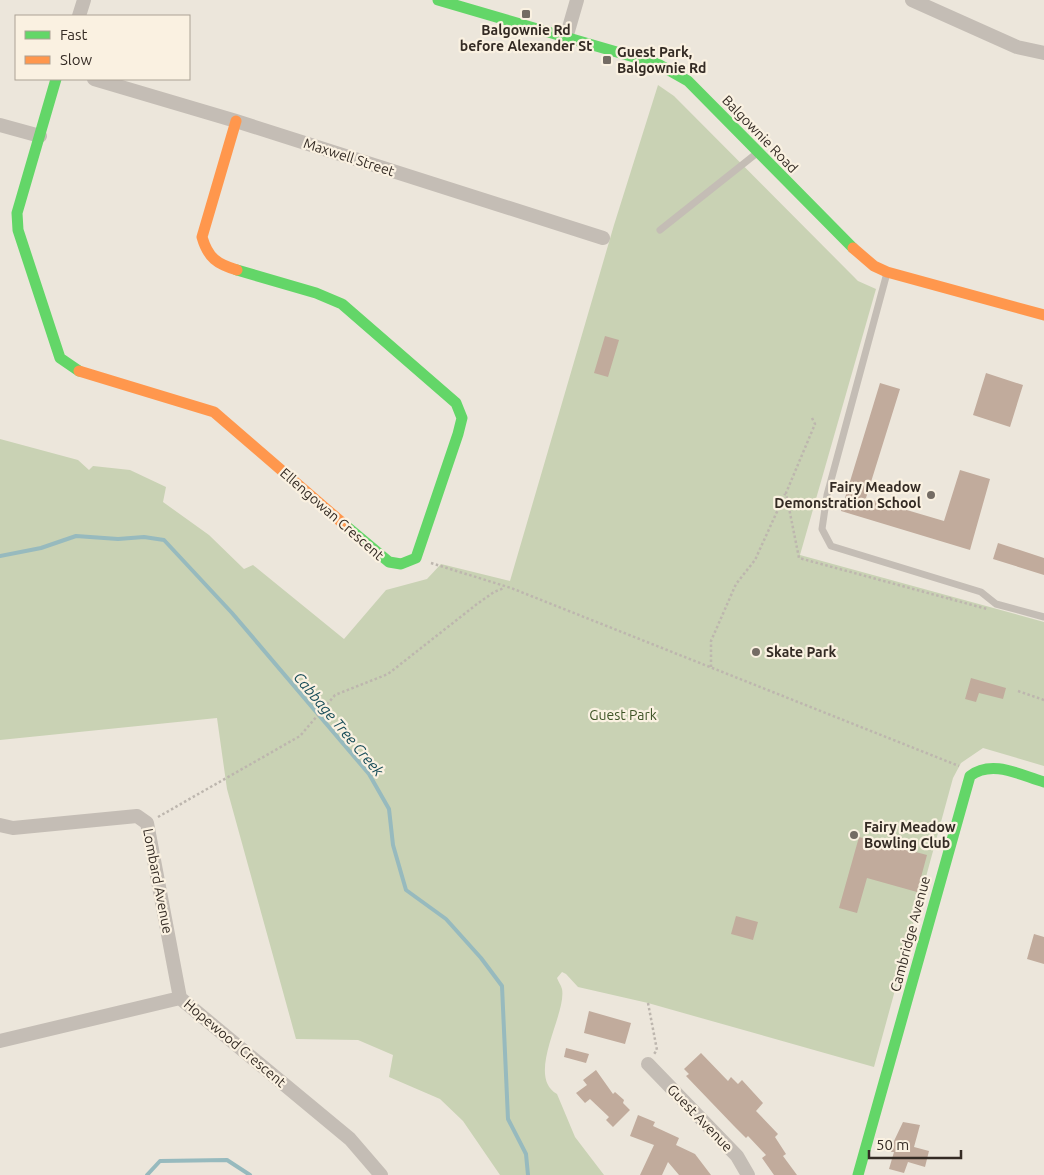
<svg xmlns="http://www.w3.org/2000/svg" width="1044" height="1175" font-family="Ubuntu,sans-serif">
<rect width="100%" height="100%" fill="#ece6db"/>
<!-- green -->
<path fill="#c9d2b4" d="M 658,85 L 674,96 L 858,281 L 876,289 L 800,555 L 1044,622 L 1044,766 L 983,748 L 961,763 L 953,778 L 874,1067 L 648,1003 L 578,987 L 566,974 L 562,972 L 557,978 C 558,981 561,985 562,989 C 567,1014 525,1076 557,1094 L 575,1137 L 604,1175 L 500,1175 L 463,1121 L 440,1099 L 389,1077 L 393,1055 L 358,1040 L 296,1039 L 227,789 L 217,718 L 0,740 L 0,439 L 78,460 L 89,470 L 93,466 L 130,470 L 166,487 L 163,502 L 209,535 L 244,569 L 253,565 L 344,639 L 386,590 L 427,579 L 441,564 L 510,581 L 614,225 Z"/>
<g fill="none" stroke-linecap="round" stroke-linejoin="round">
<!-- stream -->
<path stroke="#97babe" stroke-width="4" d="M 0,556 L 41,548 L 76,536 L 118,539 L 144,537 L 164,540 L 232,613 L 369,774 L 389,809 L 393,845 L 406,890 L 446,919 L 481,958 L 502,986 L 508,1119 L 526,1154 L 528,1175
M 147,1175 L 160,1161 L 227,1160 L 250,1175"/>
</g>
<!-- building -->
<path fill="#c1ab9c" d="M 605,336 L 619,340 L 608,377 L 594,373 Z
M 986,373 L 1023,385 L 1010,427 L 973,415 Z
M 880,383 L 900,389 L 866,498 L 944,521 L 960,470 L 990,479 L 970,550 L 841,511 Z
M 998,543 L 1044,558 L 1044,575 L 993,559 Z
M 971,678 L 1006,688 L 1003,699 L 979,693 L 976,702 L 965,699 Z
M 859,837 L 927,855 L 917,892 L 867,878 L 857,913 L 839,908 Z
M 736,916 L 758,922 L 753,940 L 731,934 Z
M 1034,934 L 1044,937 L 1044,964 L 1027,959 Z
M 589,1011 L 631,1023 L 625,1044 L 584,1033 Z
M 566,1048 L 589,1054 L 586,1063 L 564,1057 Z
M 701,1053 L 728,1081 L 731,1077 L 738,1084 L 742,1080 L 763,1103 L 756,1111 L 778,1134 L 775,1137 L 786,1154 L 783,1156 L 797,1175 L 774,1175 L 762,1158 L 766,1155 L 748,1136 L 746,1138 L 734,1126 L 686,1076 L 689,1074 L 684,1069 Z
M 596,1070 L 613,1094 L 615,1092 L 624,1100 L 623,1103 L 630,1110 L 613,1127 L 606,1120 L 609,1117 L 590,1099 L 585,1103 L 576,1093 L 587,1085 L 583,1080 Z
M 638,1115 L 655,1122 L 653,1126 L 679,1138 L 676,1145 L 695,1154 L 711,1175 L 679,1175 L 668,1162 L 662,1175 L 640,1175 L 654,1145 L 630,1136 Z
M 903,1122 L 920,1125 L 914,1147 L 929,1151 L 925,1167 L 908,1162 L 904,1173 L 889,1169 L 894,1152 L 891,1152 L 894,1141 Z"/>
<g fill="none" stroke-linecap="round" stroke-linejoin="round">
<!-- path -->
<path stroke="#bdb6ae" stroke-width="2.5" stroke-dasharray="2.5 2.5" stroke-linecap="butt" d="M 812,418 L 815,424 L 786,493 L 799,558 L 950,599 L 950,597
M 431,563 L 511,588 L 959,766
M 950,599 L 987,609
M 711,667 L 711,641 L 736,584 L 755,560 L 785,494
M 1018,691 L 1044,700
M 158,817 L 300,736 L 335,695 L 388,674 L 477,604 L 494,592 L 504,588
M 648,1003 L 657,1050 L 654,1054"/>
<!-- lane -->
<path stroke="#c4bdb5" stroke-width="7" d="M 660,230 L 757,153
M 887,273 L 827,495 L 822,529 L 831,546 L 981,592 L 996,604 L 1044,617"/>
<!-- street -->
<path stroke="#c4bdb5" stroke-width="14" d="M 912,0 L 1017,47 L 1044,53
M 79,16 L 84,0
M 566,38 L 577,0
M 94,79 L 236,121 L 603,238
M 0,125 L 40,136
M 0,825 L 13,828 L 137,816 L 147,823 L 180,998
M 180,998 L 350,1139 L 381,1175
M 0,1041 L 180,998
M 648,1064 L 737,1156 L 748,1175"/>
<!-- fast -->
<path stroke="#63d668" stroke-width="11" d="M 438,0 L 658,64 L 688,81 L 853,248
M 56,79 L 17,213 L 18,230 L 60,358 L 79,371
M 237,270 L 316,293 L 342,304 L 456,403 L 462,418 L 458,434 L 416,558 L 401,564 L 389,562 L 346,526
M 858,1175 L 970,776 C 992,759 1020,775 1044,782"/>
<!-- slow -->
<path stroke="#ff974d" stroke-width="11" d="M 236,121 L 202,237 C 208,258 217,264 237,270
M 853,248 L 874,266 L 887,272 L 1044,315
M 79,371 L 214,412 L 346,526"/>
</g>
<!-- markers -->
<g fill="#746c64" stroke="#faf1e1" stroke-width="2">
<rect x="521" y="9" width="10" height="10" rx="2.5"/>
<rect x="602" y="55" width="10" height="10" rx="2.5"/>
<circle cx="931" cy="495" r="5"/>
<circle cx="756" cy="652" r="5"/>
<circle cx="854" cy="835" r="5"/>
</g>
<g text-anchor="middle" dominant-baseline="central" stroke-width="4.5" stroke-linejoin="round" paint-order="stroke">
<!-- poi labels -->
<g font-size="14" font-weight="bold" fill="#342b24" stroke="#faf1e1" text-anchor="start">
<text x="526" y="30" text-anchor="middle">Balgownie Rd<tspan x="526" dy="16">before Alexander St</tspan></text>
<text x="617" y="52">Guest Park,<tspan x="617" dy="16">Balgownie Rd</tspan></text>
<text x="921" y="487" text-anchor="end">Fairy Meadow<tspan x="921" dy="16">Demonstration School</tspan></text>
<text x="766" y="652">Skate Park</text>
<text x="864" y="827">Fairy Meadow<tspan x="864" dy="16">Bowling Club</tspan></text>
</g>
<!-- street labels -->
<g font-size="14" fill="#342b24" stroke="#faf1e1">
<text transform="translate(760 134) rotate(46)">Balgownie Road</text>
<text transform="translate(349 157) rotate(18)">Maxwell Street</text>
<text transform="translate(332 514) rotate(41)">Ellengowan Crescent</text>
<text transform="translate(158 881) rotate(79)">Lombard Avenue</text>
<text transform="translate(910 934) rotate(-75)">Cambridge Avenue</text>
<text transform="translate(235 1043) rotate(40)">Hopewood Crescent</text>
<text transform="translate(700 1118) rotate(46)">Guest Avenue</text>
</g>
<!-- park labels -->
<g font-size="14" fill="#3e5426" stroke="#faf1e1">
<text x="623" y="715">Guest Park</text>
</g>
<!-- water labels -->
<g font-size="15" font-style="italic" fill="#174c58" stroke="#faf1e1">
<text transform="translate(339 724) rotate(50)">Cabbage Tree Creek</text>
</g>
</g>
<!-- legend -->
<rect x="15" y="15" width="175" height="65" fill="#faf1e1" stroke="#aba295"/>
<rect x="25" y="31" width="25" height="8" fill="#63d668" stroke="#aba295"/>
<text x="60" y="40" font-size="15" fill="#342b24">Fast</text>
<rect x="25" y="56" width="25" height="8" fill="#ff974d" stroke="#aba295"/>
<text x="60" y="65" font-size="15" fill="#342b24">Slow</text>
<!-- scale -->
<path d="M869 1150v8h92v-8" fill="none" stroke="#342b24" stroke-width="2.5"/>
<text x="876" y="1150" font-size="15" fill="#342b24" stroke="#faf1e1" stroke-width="4" paint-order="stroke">50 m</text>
</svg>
